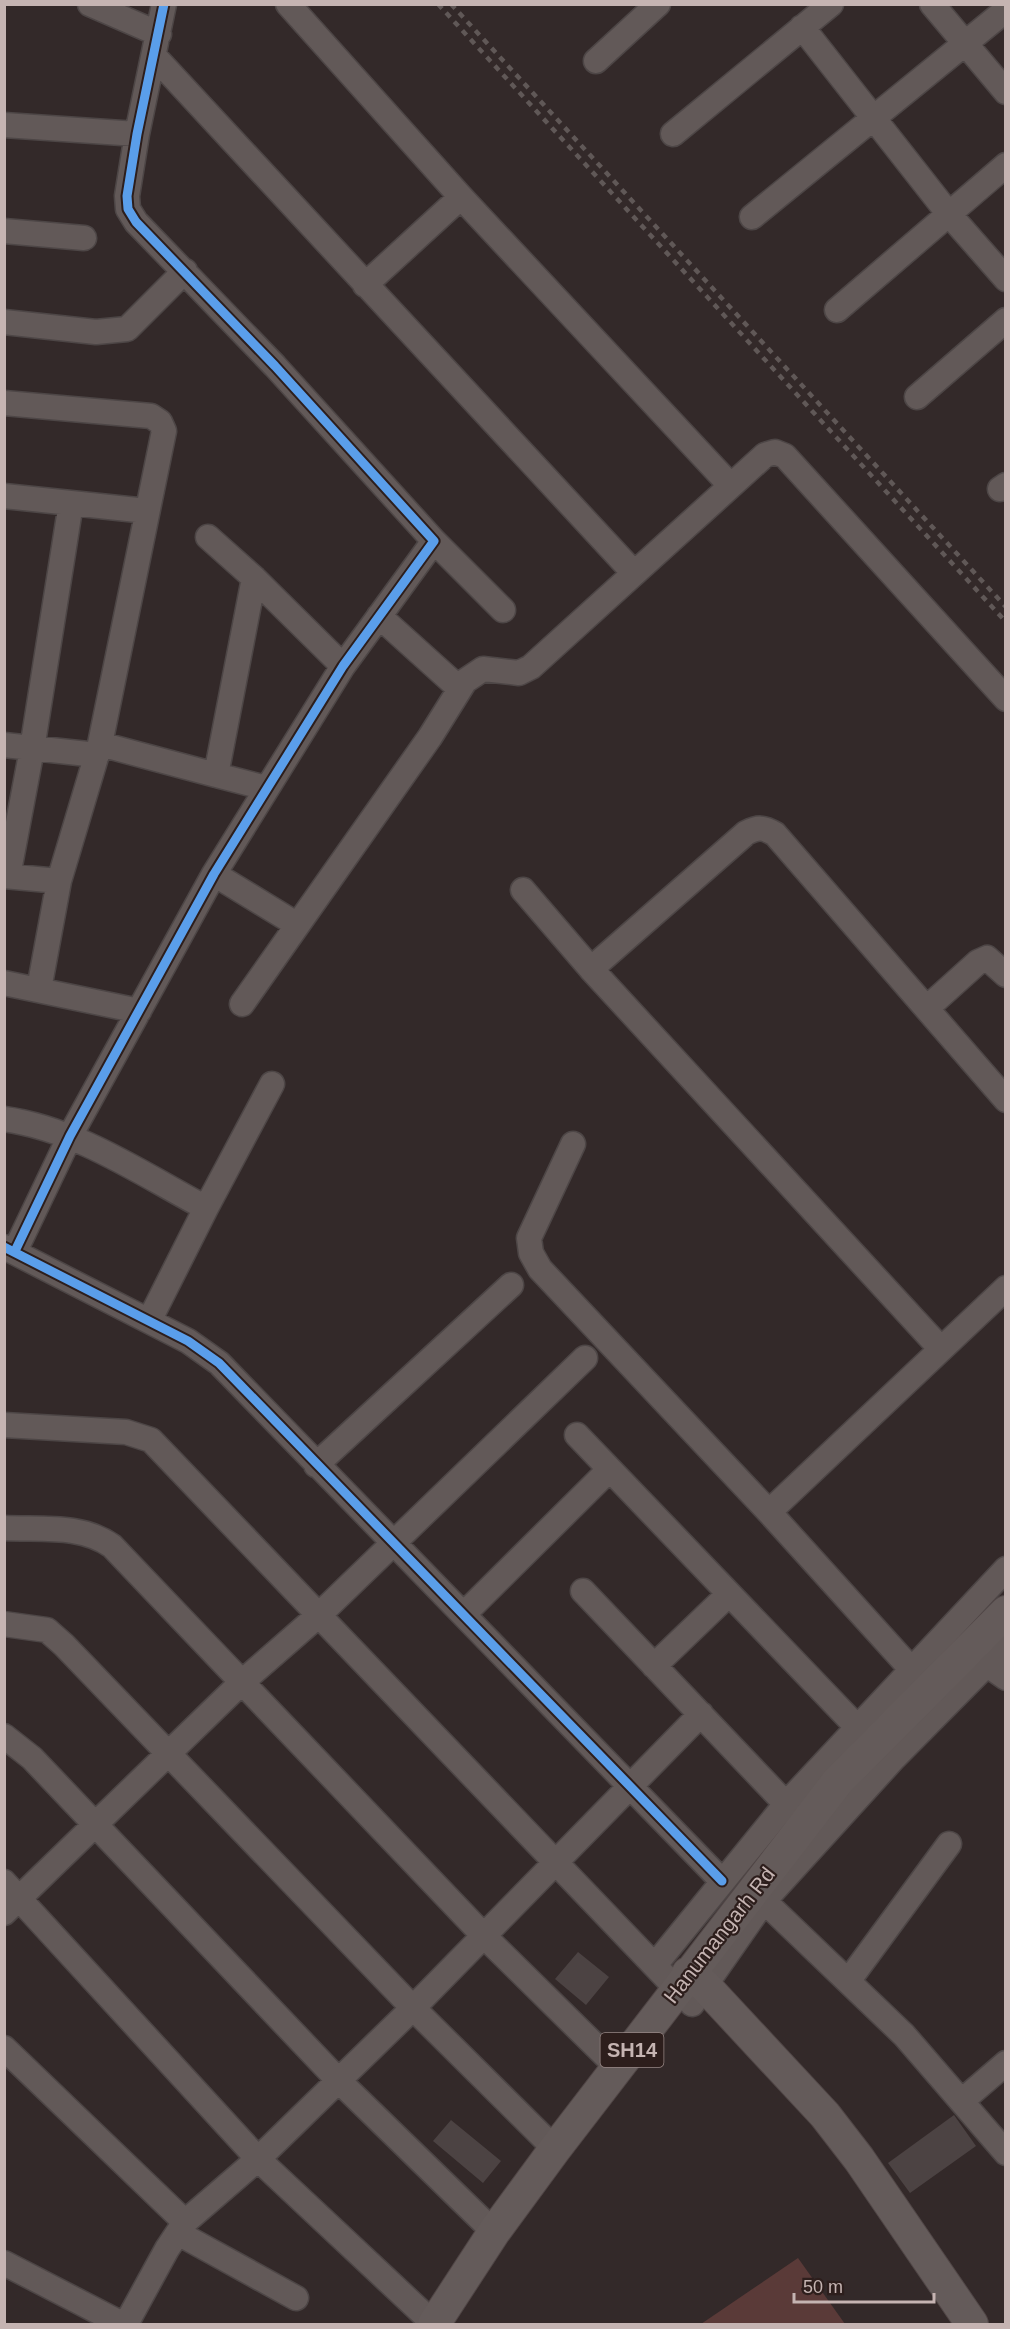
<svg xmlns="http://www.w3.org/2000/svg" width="1010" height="2329" font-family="Arial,sans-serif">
<rect width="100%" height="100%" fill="#332929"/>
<!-- water -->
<path fill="#5a3a38" d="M 798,2258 L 845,2324 L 701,2324 Z"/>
<!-- building -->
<path fill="#4c4343" d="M 578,1952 L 609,1977 L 586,2005 L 555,1979 Z
M 954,2115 L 976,2146 L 910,2193 L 888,2163 Z
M 451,2120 L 501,2161 L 483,2183 L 433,2141 Z"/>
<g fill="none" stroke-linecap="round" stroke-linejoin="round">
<!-- minor casing -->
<g stroke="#4d4646" stroke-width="27">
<path id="minor" d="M 90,4 L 159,34
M 288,4 L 461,197 L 730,485
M 932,4 L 1006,92
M 802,27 L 948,213 L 1006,279
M 155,57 L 634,573
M 596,61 L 658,4
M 4,125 L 137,134
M 673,134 L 831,4
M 752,217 L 1006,10
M 4,231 L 84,238
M 365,285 L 461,197
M 837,310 L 1006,165
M 4,322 L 96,332 L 127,329 L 185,271
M 917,397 L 1006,320
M 4,403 L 151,416 L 160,422 L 164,431 L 100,744 L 59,881 L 39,989
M 1000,489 L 1006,485
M 4,496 L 147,511
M 208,537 L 254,578 L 343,666
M 434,541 L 503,610
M 254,578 L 216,775 L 266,788
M 379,616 L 460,689
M 100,744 L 216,775
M 4,745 L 97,755
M 214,874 L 296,924
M 4,876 L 59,881
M 8,876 L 32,749 L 71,503
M 523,890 L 591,969 L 941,1349
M 591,969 L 746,833 C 758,827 763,827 775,834 L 1006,1100
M 4,983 L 139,1011
M 242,1004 L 430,737 L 465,681 L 483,669 L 519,673 L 531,667 L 765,455 L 775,452 L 785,456 L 1006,699
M 927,1008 L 978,962 L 987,958 L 1006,975
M 4,1119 C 77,1129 142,1174 206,1208 L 149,1321
M 573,1144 L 529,1238 L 531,1253 L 540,1269 L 769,1512 L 912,1670
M 206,1208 L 272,1084
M 4,1247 L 188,1341 L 219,1363 L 722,1881
M 15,1251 L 70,1136 L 214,874 L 343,666 L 434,541 L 275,366 L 136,222 L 128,209 L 127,196 L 137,134 L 164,4
M 4,1425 L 126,1432 L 151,1440 L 676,1988
M 577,1435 L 857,1727
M 316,1465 L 511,1285
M 769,1512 L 1006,1288
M 4,1528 C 41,1530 81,1524 112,1546 L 485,1937 L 619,2069
M 583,1591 L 786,1804
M 464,1614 L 609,1470
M 4,1624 L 47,1630 L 64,1645 L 413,2008 L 555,2149
M 986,1664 L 1006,1678
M 654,1666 L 729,1594
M 4,1736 L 32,1758 L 339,2081 L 494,2232
M 4,1882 L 258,2159 L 434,2324
M 764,1901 L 904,2035 L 1006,2153
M 4,1913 L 241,1683 L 320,1614 L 585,1358
M 655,1965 L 786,1804 L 1006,1569
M 849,1980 L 949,1844
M 692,2004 L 764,1901 L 894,1758 L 1006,1645
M 4,2048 L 185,2222
M 963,2100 L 1006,2063
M 178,2233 L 296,2298
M 4,2263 L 122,2324
M 126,2324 L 167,2249 L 185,2222 L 258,2159 L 413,2008 L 701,1714"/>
</g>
<!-- major casing -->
<g stroke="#504646" stroke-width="34">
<path id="major" d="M 688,1973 L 705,1986 L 825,2115 L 859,2159 L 972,2324
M 434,2324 L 494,2232 L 555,2149 L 838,1781 L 1006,1612"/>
</g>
<!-- minor -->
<use href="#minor" stroke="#625958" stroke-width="24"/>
<!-- major -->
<use href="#major" stroke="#645b5a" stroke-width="32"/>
<!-- rail -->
<path stroke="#605857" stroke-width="4.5" stroke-dasharray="6 6" stroke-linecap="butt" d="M 438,4 L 1006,622
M 451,4 L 1006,607"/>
<!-- cycleway casing -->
<g stroke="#2d1e1c" stroke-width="13">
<path id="cycleway" d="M 4,1247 L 188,1341 L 219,1363 L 722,1881
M 15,1251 L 70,1136 L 214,874 L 343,666 L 434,541 L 275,366 L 136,222 L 128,209 L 127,196 L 137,134 L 164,4"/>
</g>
<!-- cycleway -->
<use href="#cycleway" stroke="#5a9eea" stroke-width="9"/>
</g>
<g text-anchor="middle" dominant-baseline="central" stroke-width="4.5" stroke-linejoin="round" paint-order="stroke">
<!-- shield labels -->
<rect fill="#2d1e1c" stroke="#978785" stroke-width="1.5" x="600.5" y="2033" width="63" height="34" rx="4.5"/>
<g font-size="20" font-weight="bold" fill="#c5b4b2">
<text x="632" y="2050">SH14</text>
</g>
<!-- street labels -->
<g font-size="21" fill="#c5b4b2" stroke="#2d1e1c">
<text transform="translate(719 1935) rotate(-52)">Hanumangarh Rd</text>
</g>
</g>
<!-- border -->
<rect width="1010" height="2329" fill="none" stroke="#c5b4b2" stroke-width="12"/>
<!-- scale -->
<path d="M794 2293v9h140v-9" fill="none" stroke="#c5b4b2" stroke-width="3"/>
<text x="803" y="2293" font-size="18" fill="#c5b4b2" stroke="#2d1e1c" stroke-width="4.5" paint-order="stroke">50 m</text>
</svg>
